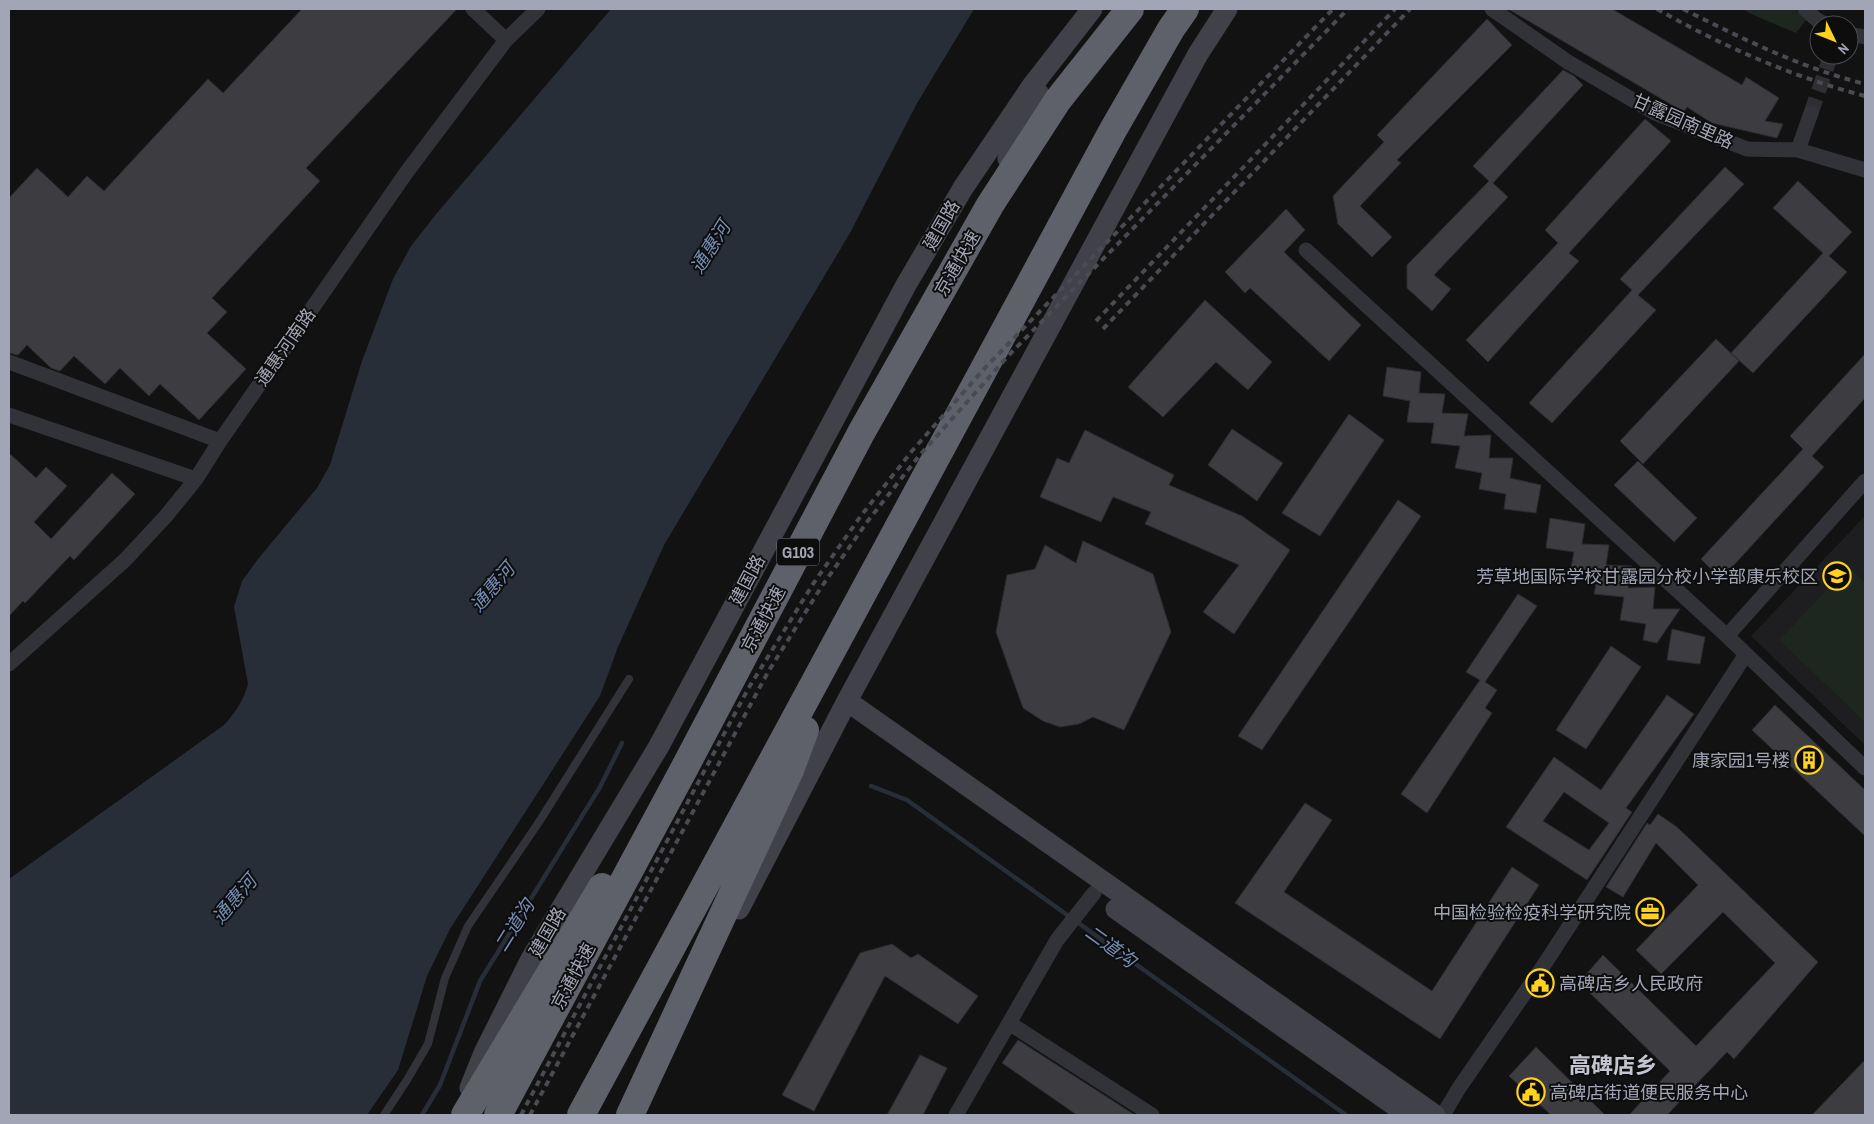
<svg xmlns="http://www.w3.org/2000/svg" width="1874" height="1124" font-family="'Archivo Narrow','Noto Sans SC',sans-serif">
<rect width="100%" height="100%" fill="#121213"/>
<!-- built -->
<path fill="#1e1e20" d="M 1865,516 L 1865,745 L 1751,636 Z"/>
<!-- green -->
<path fill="#1e2620" d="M 1743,9 L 1795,9 L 1807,19 L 1796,33 L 1751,14 Z
M 1849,567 L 1865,582 L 1865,722 L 1779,640 Z"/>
<!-- water -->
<path fill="#272e38" d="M 611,9 L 974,9 L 916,105 L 850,233 L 664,545 L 618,647 L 600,696 L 450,929 L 427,976 L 398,1070 L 367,1115 L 9,1115 L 9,879 L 224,725 C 235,713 244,700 248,684 L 234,607 L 242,581 L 258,559 L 317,488 L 330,465 L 362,361 L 393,279 L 411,246 L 437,213 Z"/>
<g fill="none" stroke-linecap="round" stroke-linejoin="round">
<!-- stream -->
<path stroke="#272e38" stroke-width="4.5" d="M 871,786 L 907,800 L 1346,1115
M 422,1115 L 440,1085 L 480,981 L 600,787 L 622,743"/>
</g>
<!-- building -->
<path fill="#3c3c41" stroke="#2c2b30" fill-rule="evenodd" d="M 302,9 L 457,9 L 306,168 L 320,181 L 212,298 L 227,312 L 207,333 L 246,369 L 199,420 L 160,384 L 149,396 L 120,368 L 105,384 L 74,356 L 60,371 L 51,368 L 27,345 L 18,355 L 9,353 L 9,198 L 37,168 L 68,197 L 87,176 L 104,191 L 208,79 L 223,93 Z
M 1508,9 L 1612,9 L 1742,85 L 1746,77 L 1779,98 L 1765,121 L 1783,124 L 1777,138 L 1712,123 L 1687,107 L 1684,112 Z
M 1487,19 L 1512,45 L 1397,160 L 1401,163 L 1360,206 L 1392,237 L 1372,257 L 1338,224 L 1333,196 L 1384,142 L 1377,135 Z
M 1563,70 L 1574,76 L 1583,85 L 1493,183 L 1508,197 L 1434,275 L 1451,289 L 1432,311 L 1407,288 L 1407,265 L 1489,181 L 1473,166 Z
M 1645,119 L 1671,141 L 1569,253 L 1579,261 L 1488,362 L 1466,340 L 1558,243 L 1545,230 Z
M 1725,167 L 1744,184 L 1638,295 L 1656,310 L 1552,423 L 1529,403 L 1632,290 L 1620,279 Z
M 1798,181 L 1852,232 L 1829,256 L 1847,272 L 1753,373 L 1731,353 L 1823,253 L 1773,208 Z
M 1286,209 L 1305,230 L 1284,252 L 1361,325 L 1329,361 L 1250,288 L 1245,293 L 1225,272 Z
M 1205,300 L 1272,362 L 1248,390 L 1216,362 L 1163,417 L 1128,387 Z
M 1716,339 L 1739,361 L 1643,464 L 1620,441 Z
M 1865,354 L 1865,398 L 1812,456 L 1824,467 L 1721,579 L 1701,559 L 1803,449 L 1790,436 Z
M 1387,367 L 1421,372 L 1419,393 L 1445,394 L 1442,413 L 1468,414 L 1464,436 L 1491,435 L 1489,458 L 1513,458 L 1510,478 L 1541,485 L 1536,513 L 1504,509 L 1506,494 L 1479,489 L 1482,473 L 1455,468 L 1460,446 L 1431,443 L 1434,423 L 1407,422 L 1410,401 L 1383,396 Z
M 1349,414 L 1384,440 L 1320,536 L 1282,513 Z
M 1232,429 L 1283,463 L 1257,501 L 1208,465 Z
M 1085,430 L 1174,475 L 1169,485 L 1242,516 L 1290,550 L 1234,634 L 1203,612 L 1239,565 L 1145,524 L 1151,512 L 1113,497 L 1101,522 L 1040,497 L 1057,458 L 1069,463 Z
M 9,453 L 36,478 L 46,467 L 67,486 L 34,522 L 51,539 L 112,473 L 135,494 L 74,560 L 70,556 L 25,603 L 23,601 L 9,616 Z
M 1638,461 L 1697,518 L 1674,542 L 1614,485 Z
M 1398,500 L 1421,516 L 1262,750 L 1238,736 Z
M 1550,518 L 1585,524 L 1582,544 L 1609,545 L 1606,565 L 1632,566 L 1628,588 L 1655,587 L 1653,609 L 1680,609 L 1657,643 L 1643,640 L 1646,624 L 1620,620 L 1624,597 L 1594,594 L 1598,575 L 1570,573 L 1574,552 L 1546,548 Z
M 1083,541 L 1153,574 L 1171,632 L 1124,730 L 1093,717 L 1079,724 L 1060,727 L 1043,721 L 1023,708 L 996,632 L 1007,575 L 1035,569 L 1045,545 L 1076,563 Z
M 1518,594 L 1537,606 L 1485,682 L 1497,690 L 1485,708 L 1492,713 L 1427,813 L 1401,794 L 1480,680 L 1466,672 Z
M 1672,629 L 1705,637 L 1700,664 L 1667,660 Z
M 1611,646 L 1641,667 L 1586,749 L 1556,730 Z
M 1667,695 L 1694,714 L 1626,808 L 1632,812 L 1587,880 L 1506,827 L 1554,757 L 1601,790 ZM 1564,792 L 1609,823 L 1589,850 L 1543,821 Z
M 1775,705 L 1865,790 L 1865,836 L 1752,730 Z
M 1305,803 L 1332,820 L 1284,892 L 1432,991 L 1512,867 L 1539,885 L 1440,1039 L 1235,903 Z
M 1658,814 L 1677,827 L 1818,962 L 1734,1059 L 1727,1052 L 1667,1115 L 1629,1115 L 1670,1071 L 1589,992 L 1592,989 L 1582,979 L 1603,955 L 1696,1046 L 1775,963 L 1723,912 L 1661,974 L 1636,950 L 1698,885 L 1656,843 L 1623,897 L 1606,887 L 1647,823 L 1650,825 Z
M 892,944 L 911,958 L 918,954 L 978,996 L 958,1024 L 885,976 L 814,1111 L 782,1095 L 860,953 Z
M 1018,1040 L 1135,1115 L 1077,1115 L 1002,1063 Z
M 1536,1047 L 1605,1115 L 1551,1115 L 1509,1076 Z
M 920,1055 L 947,1068 L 923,1115 L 887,1115 Z
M 1865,1060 L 1865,1115 L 1812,1115 Z"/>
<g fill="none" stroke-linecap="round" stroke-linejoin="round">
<!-- street-tunnel -->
<path stroke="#2f2f33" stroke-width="15" stroke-dasharray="15 8" stroke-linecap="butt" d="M 1811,113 L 1831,55"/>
<!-- lane -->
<path stroke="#323339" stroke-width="8" d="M 384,1115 L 407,1080 L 428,1044 L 445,978 L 468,926 L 539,822 L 629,679"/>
<!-- street -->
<path stroke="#323339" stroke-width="15" d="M 473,9 L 506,40
M 1492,9 L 1568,62 L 1655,113 L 1747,149 L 1798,150 L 1865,170
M 1805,9 L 1816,19 L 1826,25
M 1849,34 L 1865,37
M 1798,150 L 1811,113
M 1306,250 L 1727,636 L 1865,768
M 9,362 L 220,441
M 9,415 L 196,479
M 1727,636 L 1865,481
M 9,664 L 125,560 L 166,516 L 196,479 L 220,441 L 406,173 L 506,40 L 538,9
M 1009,1023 L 1152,1115
M 956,1115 L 1057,940 L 1094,893
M 1443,1115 L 1459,1088 L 1542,968 L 1746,654"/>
<!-- secondary -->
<path stroke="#404149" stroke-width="21" d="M 1008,159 L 1039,94
M 847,701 L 1435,1115
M 739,909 L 847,701 L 1198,54 L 1227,9
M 1116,909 L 1408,1115
M 470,1088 L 484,1053 L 531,959 L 659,746 L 906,285 L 963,188 L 1032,86 L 1092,9"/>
<!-- highway -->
<path stroke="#5e606a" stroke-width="28" d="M 465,1115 L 602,887
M 498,1115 L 684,769 L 861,433 L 990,205 L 1058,100 L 1130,9
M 581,1115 L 1113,130 L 1171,29 L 1185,9
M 630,1115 L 790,770 L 805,730"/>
<!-- rail -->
<path stroke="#494a52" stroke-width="4" stroke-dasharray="6 5" stroke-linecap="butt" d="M 1657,9 C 1722,46 1793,77 1865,96
M 1683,9 C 1743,39 1799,67 1865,84
M 1096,321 L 1395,9
M 1103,329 L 1410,9
M 521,1115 L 748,689 L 813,584 L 860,517 L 912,451 L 984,369 L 1333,9
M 530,1115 L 768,672 L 820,589 L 867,522 L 919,456 L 1009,355 L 1348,9"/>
</g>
<!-- icons -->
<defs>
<g id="school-ring" transform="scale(1.4375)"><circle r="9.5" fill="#0d0d0e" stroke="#ffd21e" stroke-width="1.5"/><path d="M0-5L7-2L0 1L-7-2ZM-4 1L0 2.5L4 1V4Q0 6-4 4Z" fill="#ffd21e"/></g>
<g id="building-ring" transform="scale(1.4375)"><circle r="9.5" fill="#0d0d0e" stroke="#ffd21e" stroke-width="1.5"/><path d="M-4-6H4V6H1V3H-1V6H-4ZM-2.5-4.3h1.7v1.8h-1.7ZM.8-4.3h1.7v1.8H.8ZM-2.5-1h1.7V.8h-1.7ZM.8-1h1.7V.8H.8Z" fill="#ffd21e"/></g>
<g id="office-ring" transform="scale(1.4375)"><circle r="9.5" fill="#0d0d0e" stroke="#ffd21e" stroke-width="1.5"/><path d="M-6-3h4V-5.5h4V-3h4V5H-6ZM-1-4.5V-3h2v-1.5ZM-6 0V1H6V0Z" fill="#ffd21e"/></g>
<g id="civic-ring" transform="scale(1.4375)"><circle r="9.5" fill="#0d0d0e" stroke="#ffd21e" stroke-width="1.5"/><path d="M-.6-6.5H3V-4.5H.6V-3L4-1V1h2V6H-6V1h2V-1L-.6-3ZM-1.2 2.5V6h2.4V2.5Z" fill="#ffd21e"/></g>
</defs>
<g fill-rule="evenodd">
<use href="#school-ring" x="1837" y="576"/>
<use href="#building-ring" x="1809" y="760"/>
<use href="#office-ring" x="1650" y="912"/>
<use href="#civic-ring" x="1540" y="983"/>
<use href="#civic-ring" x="1531" y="1092"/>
</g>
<g text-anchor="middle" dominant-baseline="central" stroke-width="4" stroke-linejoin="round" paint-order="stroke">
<!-- shield labels -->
<rect fill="#0d0d0e" stroke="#757783" stroke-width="1" x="777" y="538.5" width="42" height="27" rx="4"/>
<g font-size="16" font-weight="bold" fill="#a2a5b5">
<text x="798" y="552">G103</text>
</g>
<!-- street labels -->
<g font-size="18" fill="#a2a5b5" stroke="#0d0d0e">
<text transform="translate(1683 121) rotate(24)">甘露园南里路</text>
<text transform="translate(941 225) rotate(-60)">建国路</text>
<text transform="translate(957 263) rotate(-60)">京通快速</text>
<text transform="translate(285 347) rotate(-55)">通惠河南路</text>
<text transform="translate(747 580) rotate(-62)">建国路</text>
<text transform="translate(763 619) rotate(-62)">京通快速</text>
<text transform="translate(547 932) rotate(-60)">建国路</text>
<text transform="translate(573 976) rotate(-62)">京通快速</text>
</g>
<!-- poi labels -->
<g font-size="18" fill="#a2a5b5" stroke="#0d0d0e" text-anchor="end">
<text x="1818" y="576">芳草地国际学校甘露园分校小学部康乐校区</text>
<text x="1790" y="760">康家园1号楼</text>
<text x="1631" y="912">中国检验检疫科学研究院</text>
<text x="1559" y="983" text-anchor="start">高碑店乡人民政府</text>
<text x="1550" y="1092" text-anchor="start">高碑店街道便民服务中心</text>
</g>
<!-- water labels -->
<g font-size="19" font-style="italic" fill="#768eb3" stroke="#0d0d0e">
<text transform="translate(710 247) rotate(-58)">通惠河</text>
<text transform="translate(492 587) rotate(-50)">通惠河</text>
<text transform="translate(234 899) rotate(-50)">通惠河</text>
<text transform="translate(514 925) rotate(-58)">二道沟</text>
<text transform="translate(1111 946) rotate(36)">二道沟</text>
</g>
<!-- district labels -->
<g font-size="22" font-weight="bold" fill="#c3c5d1" stroke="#0d0d0e">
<text x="1613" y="1065">高碑店乡</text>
</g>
</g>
<!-- border -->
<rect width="1874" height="1124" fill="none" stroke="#a2a5b5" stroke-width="20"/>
<!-- north arrow -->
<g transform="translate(1834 40) rotate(133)"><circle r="24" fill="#0d0d0e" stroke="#494a51"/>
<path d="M0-4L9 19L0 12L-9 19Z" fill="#ffd21e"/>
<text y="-8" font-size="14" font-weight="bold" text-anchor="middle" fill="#a2a5b5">N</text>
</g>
</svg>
